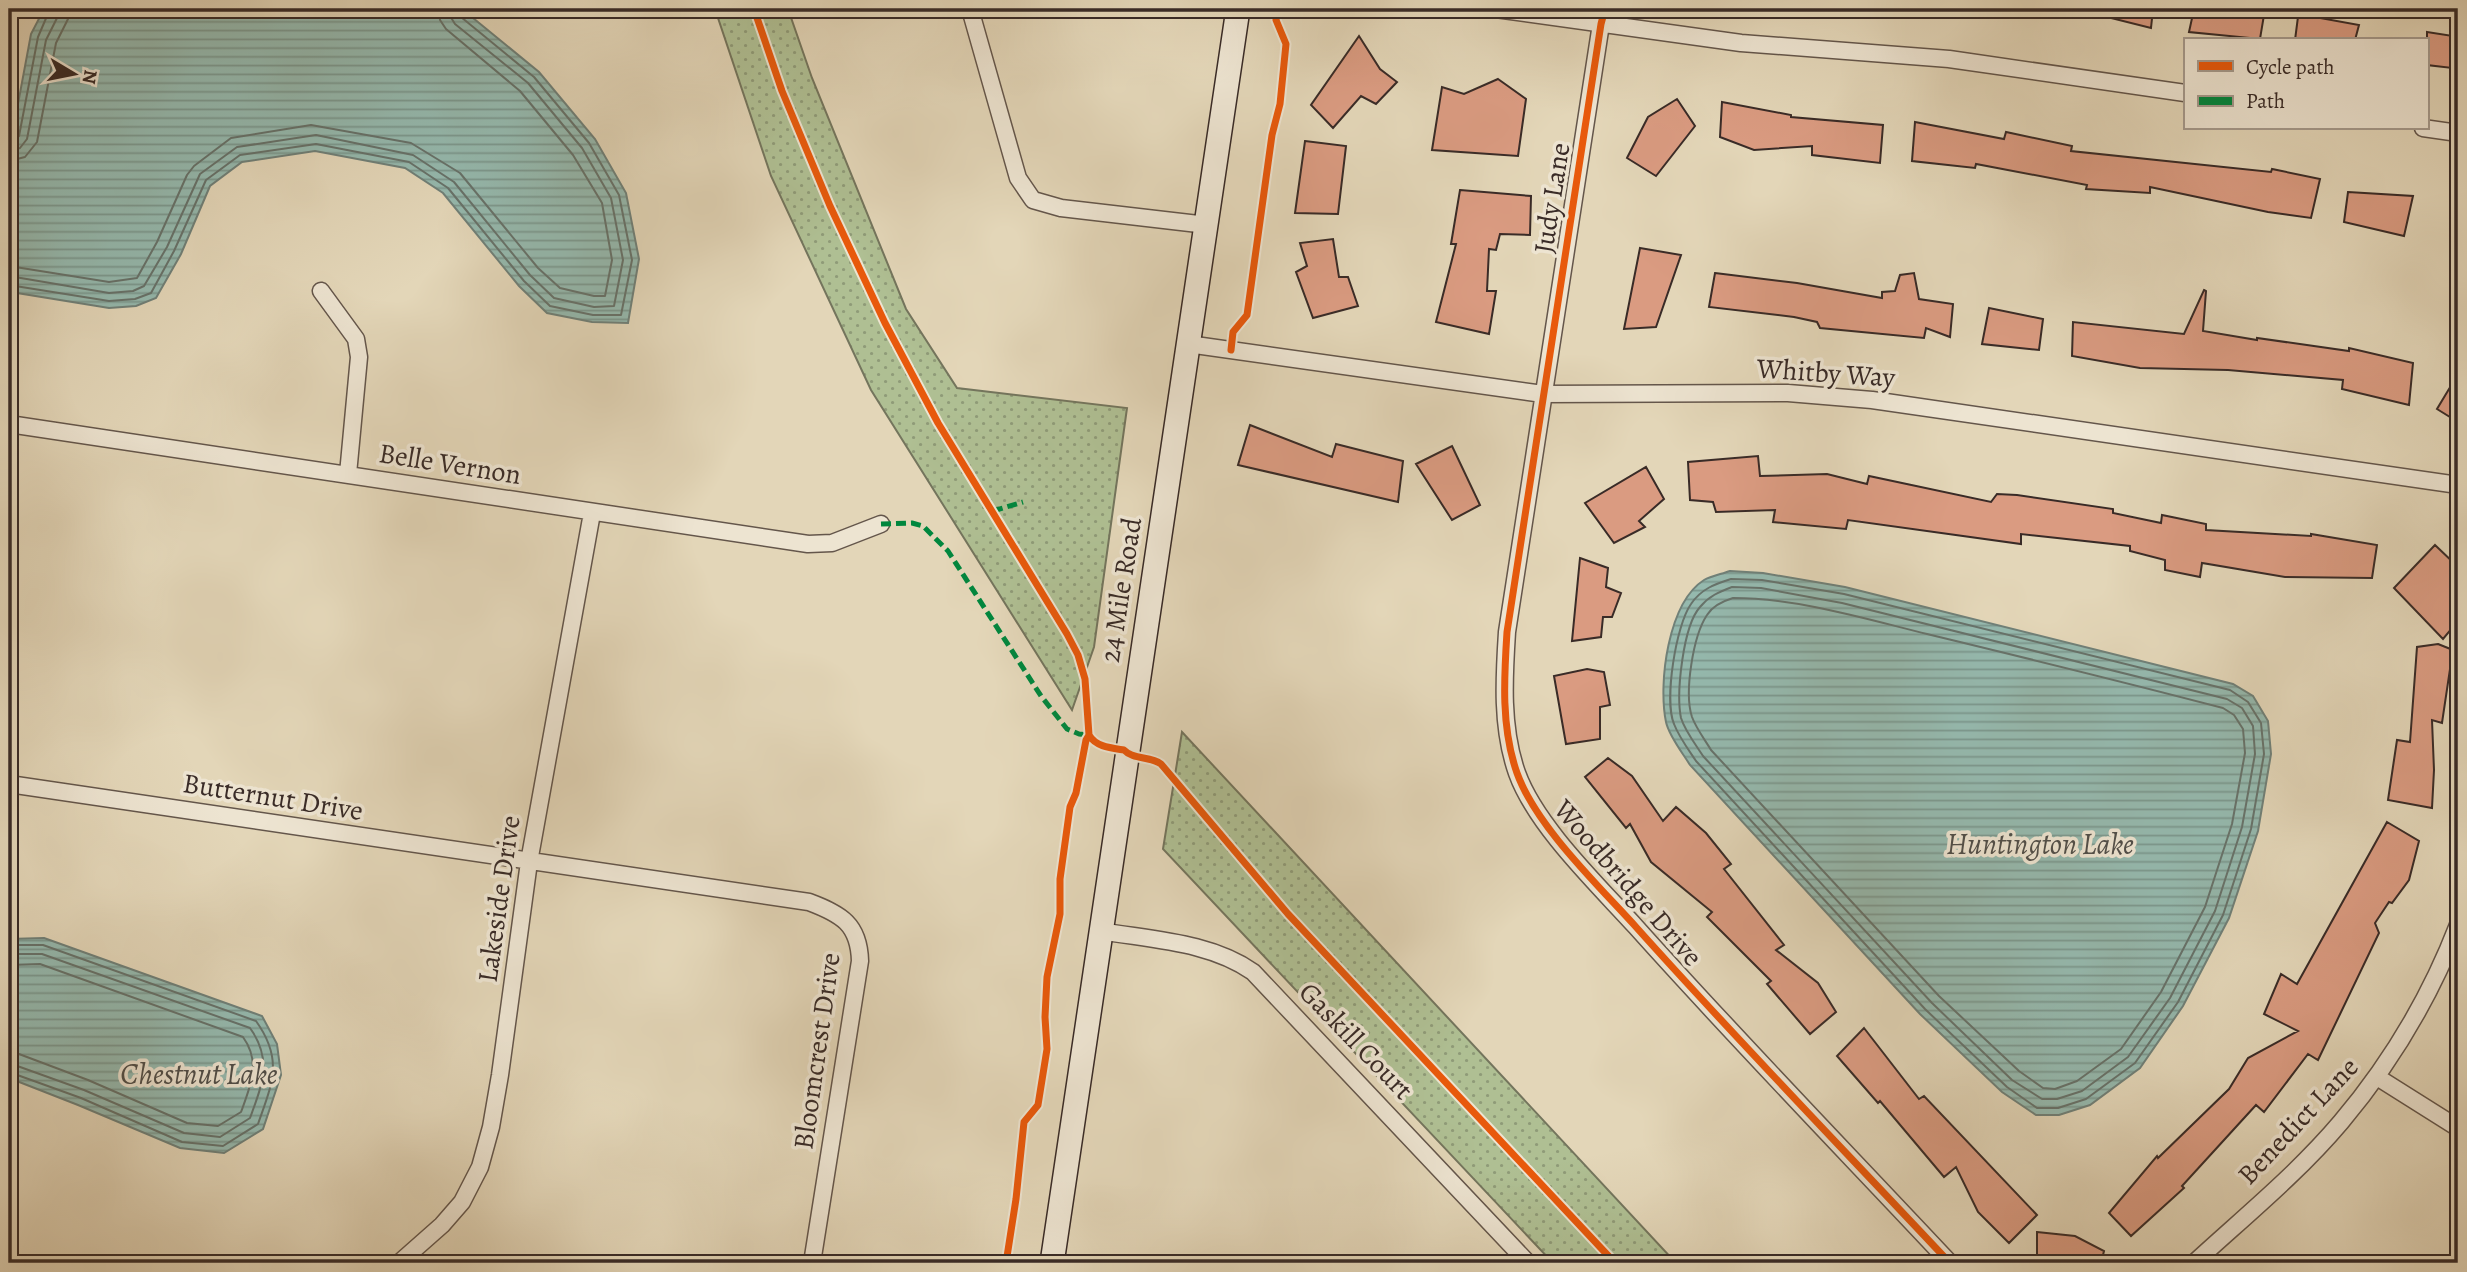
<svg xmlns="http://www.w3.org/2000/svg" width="2467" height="1272" font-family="Alegreya,serif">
<defs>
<pattern id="park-dots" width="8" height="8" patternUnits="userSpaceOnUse" patternTransform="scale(1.75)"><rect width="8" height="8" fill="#afbf93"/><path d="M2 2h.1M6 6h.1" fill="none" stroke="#8f9b78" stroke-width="1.8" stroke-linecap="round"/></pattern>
<pattern id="water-rules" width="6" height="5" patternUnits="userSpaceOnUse" patternTransform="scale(1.75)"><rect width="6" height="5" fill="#95b9ae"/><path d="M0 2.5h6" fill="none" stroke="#7b978e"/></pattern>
</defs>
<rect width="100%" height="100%" fill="#e3d6b8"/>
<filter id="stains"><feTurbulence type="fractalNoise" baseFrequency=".00286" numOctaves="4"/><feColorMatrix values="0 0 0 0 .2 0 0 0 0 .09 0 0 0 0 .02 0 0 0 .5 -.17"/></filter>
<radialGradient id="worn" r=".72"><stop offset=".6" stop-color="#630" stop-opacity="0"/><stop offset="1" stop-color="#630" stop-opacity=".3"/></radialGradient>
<!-- park -->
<path fill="url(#park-dots)" stroke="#74755d" stroke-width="2" d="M 715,9 L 788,9 L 812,78 L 906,309 L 957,388 L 1127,408 L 1094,647 L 1072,710 L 871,390 L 771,176 Z
M 1182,732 L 1676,1263 L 1553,1263 L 1163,849 Z"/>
<!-- water -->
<path fill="url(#water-rules)" stroke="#708078" stroke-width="2" d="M 44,9 L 462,9 L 539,72 L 595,139 L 626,193 L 639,259 L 628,323 L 592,322 L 547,313 L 519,286 L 443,193 L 405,168 L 315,151 L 242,162 L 210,186 L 181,254 L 156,298 L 136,306 L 109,308 L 11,292 L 9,290 L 9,152 L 31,34 Z
M 1730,571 L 1763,573 L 1845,587 L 2233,684 L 2253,696 L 2268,721 L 2271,754 L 2258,831 L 2229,918 L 2183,1006 L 2140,1068 L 2090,1105 L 2059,1115 L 2036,1115 L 2002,1092 L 1920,1014 L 1690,765 C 1682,752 1669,736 1666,722 C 1658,683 1668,603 1704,580 C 1711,576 1722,574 1730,571 Z
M 44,938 L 262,1016 L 277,1044 L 281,1075 L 263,1129 L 224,1153 L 180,1148 L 78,1105 L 9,1078 L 9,939 Z"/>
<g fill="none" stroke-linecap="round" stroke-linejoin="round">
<!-- shore -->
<path stroke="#67726a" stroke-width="2" d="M 9,142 L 15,141 L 19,136 L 38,37 L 50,9
M 9,151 L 20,148 L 27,139 L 46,40 L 57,18 L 59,9
M 9,161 L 25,157 L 37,142 L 56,43 L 68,19 L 69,9
M 9,266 L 109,282 L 137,278 L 157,242 L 187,175 L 194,166 L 231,138 L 311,125 L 411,143 L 460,173 L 538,268 L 560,288 L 594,296 L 605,296 L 612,260 L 602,203 L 573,155 L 520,91 L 446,29 L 440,20 L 439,9
M 9,276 L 109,293 L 133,291 L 144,286 L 167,247 L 200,174 L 237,147 L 316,135 L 413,155 L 454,182 L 530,275 L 554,298 L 594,307 L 614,306 L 623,260 L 611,198 L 582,148 L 528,83 L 455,24 L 450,16 L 449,9
M 9,285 L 109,301 L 135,299 L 151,293 L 174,251 L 206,180 L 240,155 L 316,144 L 409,162 L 448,188 L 524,281 L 550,306 L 593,315 L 621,315 L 632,260 L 619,195 L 589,143 L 534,77 L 461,17 L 458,9
M 1731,579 L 1762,580 L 1844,594 L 2230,690 L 2248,702 L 2261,723 L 2264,754 L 2251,829 L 2223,915 L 2178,1002 L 2135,1063 L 2086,1099 L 2058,1108 L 2037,1108 L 2007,1087 L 1925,1009 L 1696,761 C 1688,749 1679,737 1674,724 C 1664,700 1676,625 1691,604 C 1701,589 1715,584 1731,579 Z
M 1732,587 L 1761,588 L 1842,603 L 2227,699 L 2242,708 L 2253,726 L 2255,754 L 2242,827 L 2215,911 L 2170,998 L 2128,1057 L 2082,1091 L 2057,1099 L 2042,1099 L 2012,1080 L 1932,1003 L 1703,756 C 1696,745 1685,731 1681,718 C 1676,693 1683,626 1700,607 C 1709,596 1719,592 1732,587 Z
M 1733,598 C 1797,598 1866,619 1927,634 C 2026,658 2124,682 2223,708 L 2234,715 L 2243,729 L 2245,753 L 2232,824 L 2205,907 L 2161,992 L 2121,1049 L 2077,1081 L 2055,1089 L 2043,1088 L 2019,1071 L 1939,996 L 1711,750 C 1705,740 1696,728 1692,717 C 1684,693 1693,636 1707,615 C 1713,605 1723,601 1733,598 Z
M 9,945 L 43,945 L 256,1021 C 284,1060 272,1084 258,1124 L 223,1146 L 182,1142 L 81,1098 L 9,1072
M 9,954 L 42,954 L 250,1028 C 273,1060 262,1085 250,1118 L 220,1137 L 184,1133 L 84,1090 L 9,1063
M 9,965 L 40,964 L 243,1037 C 261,1062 251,1085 241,1112 L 218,1126 L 187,1123 L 88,1080 L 19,1054 L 9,1053"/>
</g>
<!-- building -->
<path fill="#da9b81" stroke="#392b27" stroke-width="2" d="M 2099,9 L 2153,9 L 2151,28 L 2099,15 Z
M 2194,9 L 2265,9 L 2260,39 L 2189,32 Z
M 2299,9 L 2322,9 L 2320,18 L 2359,25 L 2355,40 L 2295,40 Z
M 2427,32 L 2453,36 L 2452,68 L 2427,65 Z
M 1359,36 L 1380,69 L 1397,82 L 1376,104 L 1361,96 L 1333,128 L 1311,105 Z
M 1498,79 L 1526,99 L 1518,156 L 1432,150 L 1442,87 L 1464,94 Z
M 1677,99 L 1695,126 L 1656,176 L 1627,158 L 1648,117 Z
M 1722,102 L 1791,115 L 1791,117 L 1883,125 L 1880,163 L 1812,155 L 1812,146 L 1754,150 L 1720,137 Z
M 1915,122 L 2004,139 L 2006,132 L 2072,146 L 2071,151 L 2271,172 L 2272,169 L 2320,179 L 2311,218 L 2268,212 L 2150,187 L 2150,193 L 2086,189 L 2087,185 L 1976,164 L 1975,168 L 1912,161 Z
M 1305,141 L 1346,146 L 1338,214 L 1295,213 Z
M 1460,190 L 1531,196 L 1530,235 L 1500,234 L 1496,250 L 1489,249 L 1487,291 L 1496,291 L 1489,334 L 1436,322 L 1456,244 L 1451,244 Z
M 2348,192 L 2413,196 L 2404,236 L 2344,222 Z
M 1333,239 L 1339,277 L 1348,277 L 1358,306 L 1313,318 L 1296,272 L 1307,266 L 1300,243 Z
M 1640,248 L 1681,255 L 1656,327 L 1624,329 Z
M 1715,273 L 1797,283 L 1882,298 L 1882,292 L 1895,291 L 1900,275 L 1914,273 L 1919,299 L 1953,304 L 1950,337 L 1926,328 L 1924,338 L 1820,328 L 1817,322 L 1794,317 L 1709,307 Z
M 2204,290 L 2206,291 L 2203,331 L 2257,340 L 2257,338 L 2349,351 L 2349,348 L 2413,363 L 2409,405 L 2342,389 L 2343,380 L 2228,370 L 2140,368 L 2072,356 L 2073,322 L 2184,334 Z
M 1989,308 L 2043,319 L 2039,350 L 1982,344 Z
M 2458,374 L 2458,422 L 2437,409 Z
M 1250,425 L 1332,457 L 1336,444 L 1403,461 L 1398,502 L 1238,465 Z
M 1452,446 L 1480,505 L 1452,520 L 1416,464 Z
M 1758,456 L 1760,476 L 1827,474 L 1867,484 L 1869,476 L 1991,502 L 1997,494 L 2017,495 L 2113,509 L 2113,513 L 2161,523 L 2162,515 L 2206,524 L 2206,530 L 2311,536 L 2311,534 L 2377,545 L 2372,578 L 2285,577 L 2202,563 L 2200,577 L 2165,570 L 2165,560 L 2130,551 L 2130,546 L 2021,534 L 2021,544 L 1848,520 L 1846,529 L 1773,522 L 1775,510 L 1716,512 L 1713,502 L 1690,500 L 1688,462 Z
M 1646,467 L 1664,499 L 1639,521 L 1645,527 L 1614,543 L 1585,503 Z
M 2435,545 L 2458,567 L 2458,621 L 2443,639 L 2394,588 Z
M 1580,558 L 1608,568 L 1606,587 L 1621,593 L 1612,617 L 1603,617 L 1601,637 L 1572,641 Z
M 2438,644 L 2458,652 L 2458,670 L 2450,669 L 2442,723 L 2432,720 L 2434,770 L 2432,808 L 2388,800 L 2397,740 L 2410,742 L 2417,647 Z
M 1587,669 L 1604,672 L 1610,705 L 1600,707 L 1600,739 L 1566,744 L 1554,676 Z
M 1608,758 L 1632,776 L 1663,821 L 1676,807 L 1706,833 L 1731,864 L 1724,869 L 1784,945 L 1776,950 L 1818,983 L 1836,1012 L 1810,1034 L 1767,984 L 1771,981 L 1707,917 L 1712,912 L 1651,862 L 1630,824 L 1626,828 L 1585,777 Z
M 2387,822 L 2419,841 L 2409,880 L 2392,903 L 2389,902 L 2375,923 L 2379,933 L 2318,1060 L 2308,1054 L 2264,1112 L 2256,1105 L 2182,1186 L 2184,1188 L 2131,1236 L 2109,1213 L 2157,1156 L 2158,1158 L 2229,1089 L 2248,1058 L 2298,1031 L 2264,1014 L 2281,974 L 2297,984 Z
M 1864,1028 L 1919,1099 L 1924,1096 L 2037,1215 L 2009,1243 L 1978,1212 L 1956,1167 L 1944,1177 L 1880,1101 L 1878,1103 L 1837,1056 Z
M 2037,1232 L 2075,1236 L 2104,1251 L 2101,1263 L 2037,1263 Z"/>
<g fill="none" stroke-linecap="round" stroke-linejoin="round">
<!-- street casing -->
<g stroke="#64564b" stroke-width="19">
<path id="street" d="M 970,9 L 1018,178 L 1033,200 L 1061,208 L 1207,225
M 1496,9 L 1741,43 L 1949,59 L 2185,93
M 1605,9 L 1601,24 L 1507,632 C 1504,678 1501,728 1517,773 C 1536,826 1598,885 1636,927 C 1738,1041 1845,1151 1950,1263
M 2423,128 L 2458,133
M 321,291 L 356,339 L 359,357 L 348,474
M 1188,344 L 1543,394 L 1788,393 L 1872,400 L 2458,485
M 9,424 L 808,544 L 832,543 L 881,524
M 9,784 L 809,902 C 841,914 859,924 860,961 L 812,1263
M 1101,931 C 1153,940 1210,942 1253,972 L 1528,1263
M 2377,1077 L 2458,1128
M 399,1263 L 442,1225 L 462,1202 L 480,1167 L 491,1127 L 500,1075 L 529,862 L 592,513
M 2194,1263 C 2244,1217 2297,1174 2341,1122 C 2390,1064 2431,995 2458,925"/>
</g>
<!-- secondary casing -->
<g stroke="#392b27" stroke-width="26">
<path id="secondary" d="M 1052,1263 L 1238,9"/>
</g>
<!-- street -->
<use href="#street" stroke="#ede4d1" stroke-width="16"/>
<!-- secondary -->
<use href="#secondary" stroke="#ede4d1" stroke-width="23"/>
<!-- quiet -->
<path stroke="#00873e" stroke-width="5" stroke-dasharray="10 5" stroke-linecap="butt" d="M 993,511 L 1023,502
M 881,524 L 912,523 L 923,526 L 948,551 L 1041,696 L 1067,729 L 1079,734 L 1089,735"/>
<!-- cycleway casing -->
<g stroke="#ede4d1" stroke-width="11">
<path id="cycleway" d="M 754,9 L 782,91 L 830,206 L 885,323 L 938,423 L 1067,634 L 1078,655 L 1085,679 L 1089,735 C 1096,747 1111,748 1124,750 C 1133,760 1150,756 1161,764 L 1288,914 L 1615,1263
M 1605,9 L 1601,24 L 1507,632 C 1504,678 1501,728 1517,773 C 1536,826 1598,885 1636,927 C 1738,1041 1845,1151 1950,1263
M 1231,350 L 1233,332 L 1247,315 L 1272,135 L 1280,104 L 1286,44 L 1276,20 L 1278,9
M 1006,1263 L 1016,1199 L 1024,1122 L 1038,1105 L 1047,1049 L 1045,1017 L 1047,977 L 1060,914 L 1060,879 L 1070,807 L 1076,793 L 1086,740 L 1089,735"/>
</g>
<!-- cycleway -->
<use href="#cycleway" stroke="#e8590c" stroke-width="7"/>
</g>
<g text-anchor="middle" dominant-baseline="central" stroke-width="7" stroke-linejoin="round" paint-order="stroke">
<!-- street labels -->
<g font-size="28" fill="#392b27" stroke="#ede4d1">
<text transform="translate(1552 198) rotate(-81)">Judy Lane</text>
<text transform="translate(1826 373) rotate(4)">Whitby Way</text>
<text transform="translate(450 464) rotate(9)">Belle Vernon</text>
<text transform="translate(1121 590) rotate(-81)">24 Mile Road</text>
<text transform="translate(273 797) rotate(9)">Butternut Drive</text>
<text transform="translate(1628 883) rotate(49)">Woodbridge Drive</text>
<text transform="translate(499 899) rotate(-82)">Lakeside Drive</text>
<text transform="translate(1356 1041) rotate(46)">Gaskill Court</text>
<text transform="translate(817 1051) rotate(-82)">Bloomcrest Drive</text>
<text transform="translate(2298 1121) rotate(-47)">Benedict Lane</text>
</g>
<!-- water labels -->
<g font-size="30" font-style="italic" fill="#504e49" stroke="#ede4d1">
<text x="2040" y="844">Huntington Lake</text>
<text x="199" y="1074">Chestnut Lake</text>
</g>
</g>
<!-- margin -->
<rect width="2467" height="1272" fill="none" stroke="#e3d6b8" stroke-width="35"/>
<rect x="10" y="10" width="2446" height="1251" fill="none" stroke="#392b27" stroke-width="3.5"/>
<rect x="18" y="18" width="2432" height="1237" fill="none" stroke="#392b27" stroke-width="2"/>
<!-- legend -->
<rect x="2184" y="38" width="245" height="91" fill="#ede4d1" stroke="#a59a8d" stroke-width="2"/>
<rect x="2198" y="61" width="35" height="10" fill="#e8590c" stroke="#a59a8d" stroke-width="2"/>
<text x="2246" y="74" font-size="21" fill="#392b27">Cycle path</text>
<rect x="2198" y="96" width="35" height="10" fill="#00873e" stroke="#a59a8d" stroke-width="2"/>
<text x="2246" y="108" font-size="21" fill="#392b27">Path</text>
<!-- north arrow -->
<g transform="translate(74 74) rotate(100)" stroke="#ede4d1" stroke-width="5" paint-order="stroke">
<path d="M0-5L12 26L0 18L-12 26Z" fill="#392b27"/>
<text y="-10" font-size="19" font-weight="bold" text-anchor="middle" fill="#392b27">N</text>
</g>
<rect width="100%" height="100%" filter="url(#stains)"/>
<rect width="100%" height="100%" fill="url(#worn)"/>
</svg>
